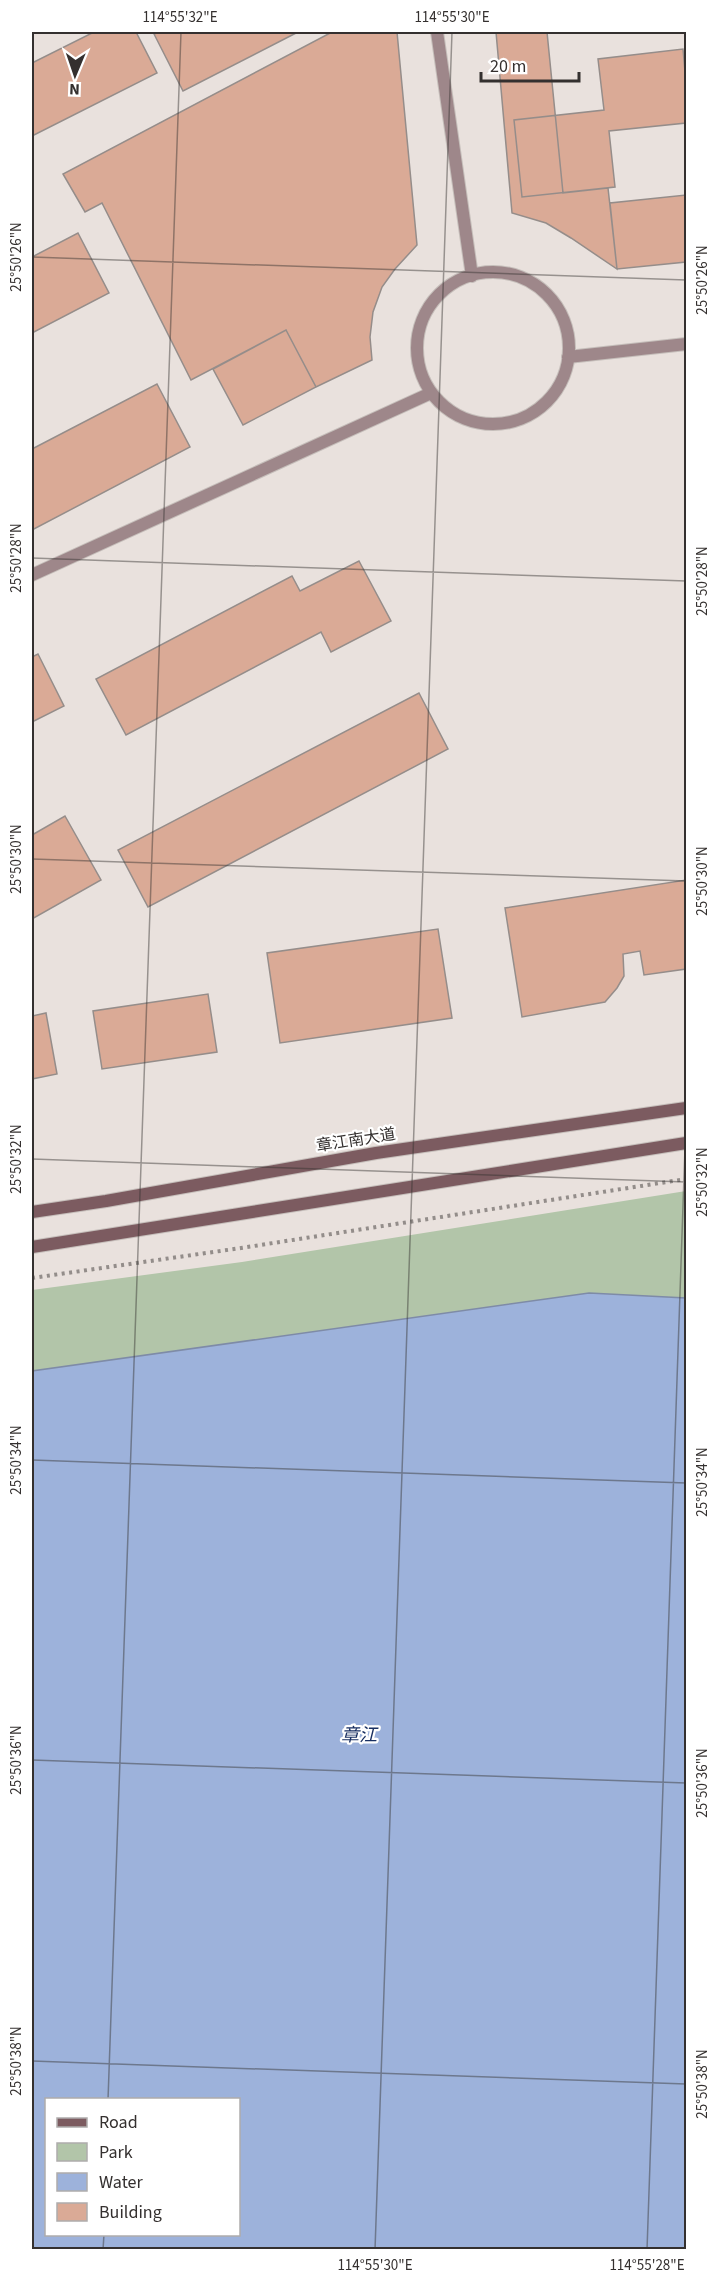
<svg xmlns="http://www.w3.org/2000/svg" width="718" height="2281" font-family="'Source Sans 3','Noto Sans SC',sans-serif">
<rect width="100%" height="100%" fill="#e9e1dd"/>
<!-- green -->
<path fill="#b2c5a9" d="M 686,1191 L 686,1298 L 589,1293 L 32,1371 L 32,1290 L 242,1262 Z"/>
<!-- water -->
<path fill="#9db2db" stroke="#7e8ba7" stroke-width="1.5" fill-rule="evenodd" d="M 589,1293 L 686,1298 L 686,2249 L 32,2249 L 32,1371 ZM 46,2100 L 238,2100 L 238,2234 L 46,2234 Z"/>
<!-- building -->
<path fill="#daaa96" stroke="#958d8a" stroke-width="1.5" d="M 94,32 L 136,32 L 157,73 L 32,136 L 32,63 Z
M 159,32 L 298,32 L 183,91 L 154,34 Z
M 332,32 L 397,32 L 417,245 L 395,269 L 382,287 L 373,312 L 370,337 L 372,360 L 316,387 L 286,330 L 191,380 L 102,203 L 85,212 L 63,174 Z
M 496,32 L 547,32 L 563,193 L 608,188 L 617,269 L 571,238 L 546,223 L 512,213 Z
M 683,49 L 686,83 L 686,123 L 609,131 L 615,187 L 522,197 L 514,120 L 604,110 L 598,59 Z
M 686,195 L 686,262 L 617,269 L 610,203 Z
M 78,233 L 109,293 L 32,333 L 32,257 Z
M 286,330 L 316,387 L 243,425 L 213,369 Z
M 157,384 L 190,447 L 32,530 L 32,449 Z
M 359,561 L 391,621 L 331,652 L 321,632 L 126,735 L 96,679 L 292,576 L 300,591 Z
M 38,654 L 64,706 L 32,722 L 32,657 Z
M 419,693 L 448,749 L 148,907 L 118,850 Z
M 65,816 L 101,880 L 32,919 L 32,835 Z
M 686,880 L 686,969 L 644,975 L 640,951 L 623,954 L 624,976 L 617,988 L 605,1002 L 522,1017 L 505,908 Z
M 438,929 L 452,1018 L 280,1043 L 267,953 Z
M 208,994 L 217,1052 L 102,1069 L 93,1011 Z
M 46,1013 L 57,1074 L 32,1079 L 32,1016 Z"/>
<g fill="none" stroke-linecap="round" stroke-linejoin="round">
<!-- minor casing -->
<g stroke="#c5beba" stroke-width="14">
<path id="minor" d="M 437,32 L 472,276
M417 348a76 76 0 1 1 152 0a76 76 0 1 1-152 0Z
M 568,357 L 686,344
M 32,575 L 431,393"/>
</g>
<!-- secondary casing -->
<g stroke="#c5beba" stroke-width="14">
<path id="secondary" d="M 32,1212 L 106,1201 L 376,1153 L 686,1108
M 32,1247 L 686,1143"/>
</g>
<!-- path -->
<path stroke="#938d8a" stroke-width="4" stroke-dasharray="3 4.5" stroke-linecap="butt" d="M 32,1278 L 241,1248 L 686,1179"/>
<!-- minor -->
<use href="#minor" stroke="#9e878a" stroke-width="12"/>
<!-- secondary -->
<use href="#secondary" stroke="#7c5b60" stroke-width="12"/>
</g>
<!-- ticks -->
<path fill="none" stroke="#34302f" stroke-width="1.5" stroke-opacity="0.45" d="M 32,257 L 686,280M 32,558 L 686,581M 32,859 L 686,881M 32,1159 L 686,1182M 32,1460 L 686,1483M 32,1760 L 686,1783M 32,2061 L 686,2084M 108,2100 L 181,32M 103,2250 L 104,2234M 375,2250 L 452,32M 647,2250 L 686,1119"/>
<g text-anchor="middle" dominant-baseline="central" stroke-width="4.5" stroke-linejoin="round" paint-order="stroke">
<!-- street labels -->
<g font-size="16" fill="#34302f" stroke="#fff">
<text transform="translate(356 1140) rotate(-9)">章江南大道</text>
</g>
<!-- water labels -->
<g font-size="18" font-style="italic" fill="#182f61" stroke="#fff">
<text x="359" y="1735">章江</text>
</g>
</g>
<!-- border -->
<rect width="718" height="2281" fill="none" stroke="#ffffff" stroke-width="66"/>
<!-- legend -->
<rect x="45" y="2098" width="195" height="138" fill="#ffffff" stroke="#aeacac" stroke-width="1.5"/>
<rect x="57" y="2118" width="30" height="9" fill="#7c5b60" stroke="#aeacac" stroke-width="1.5"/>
<text x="99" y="2128" font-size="18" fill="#34302f">Road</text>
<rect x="57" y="2143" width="30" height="18" fill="#b2c5a9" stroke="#aeacac" stroke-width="1.5"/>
<text x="99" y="2158" font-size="18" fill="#34302f">Park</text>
<rect x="57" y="2173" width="30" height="18" fill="#9db2db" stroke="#aeacac" stroke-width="1.5"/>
<text x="99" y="2188" font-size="18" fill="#34302f">Water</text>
<rect x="57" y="2203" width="30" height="18" fill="#daaa96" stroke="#aeacac" stroke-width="1.5"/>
<text x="99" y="2218" font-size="18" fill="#34302f">Building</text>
<!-- north arrow -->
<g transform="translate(75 75) rotate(182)" stroke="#ffffff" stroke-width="4.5" paint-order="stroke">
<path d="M0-4.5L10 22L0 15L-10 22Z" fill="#34302f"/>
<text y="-9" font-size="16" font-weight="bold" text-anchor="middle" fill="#34302f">N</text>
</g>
<!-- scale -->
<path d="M481 72v9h98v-9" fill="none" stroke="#34302f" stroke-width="3"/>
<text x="490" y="72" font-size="18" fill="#34302f" stroke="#ffffff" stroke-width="4.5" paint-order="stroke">20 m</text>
<rect x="33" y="33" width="652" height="2215" fill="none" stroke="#34302f" stroke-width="2"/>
<g font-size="15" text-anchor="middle" fill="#34302f">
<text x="180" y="22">114°55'32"E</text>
<text x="452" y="22">114°55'30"E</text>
<text transform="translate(16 257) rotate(-90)" y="5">25°50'26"N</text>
<text transform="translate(702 280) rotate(-90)" y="5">25°50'26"N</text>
<text transform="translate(16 558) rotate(-90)" y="5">25°50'28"N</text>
<text transform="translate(702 581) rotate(-90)" y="5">25°50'28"N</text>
<text transform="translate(16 859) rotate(-90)" y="5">25°50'30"N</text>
<text transform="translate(702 881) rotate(-90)" y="5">25°50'30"N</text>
<text transform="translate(16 1159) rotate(-90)" y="5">25°50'32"N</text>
<text transform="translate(702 1182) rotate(-90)" y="5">25°50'32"N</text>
<text transform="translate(16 1460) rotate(-90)" y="5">25°50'34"N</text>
<text transform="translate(702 1482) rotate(-90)" y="5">25°50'34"N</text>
<text transform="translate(16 1760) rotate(-90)" y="5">25°50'36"N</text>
<text transform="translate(702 1783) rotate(-90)" y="5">25°50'36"N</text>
<text transform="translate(16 2061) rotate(-90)" y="5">25°50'38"N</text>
<text transform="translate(702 2084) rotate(-90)" y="5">25°50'38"N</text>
<text x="375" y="2270">114°55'30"E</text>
<text x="647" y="2270">114°55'28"E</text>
</g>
</svg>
